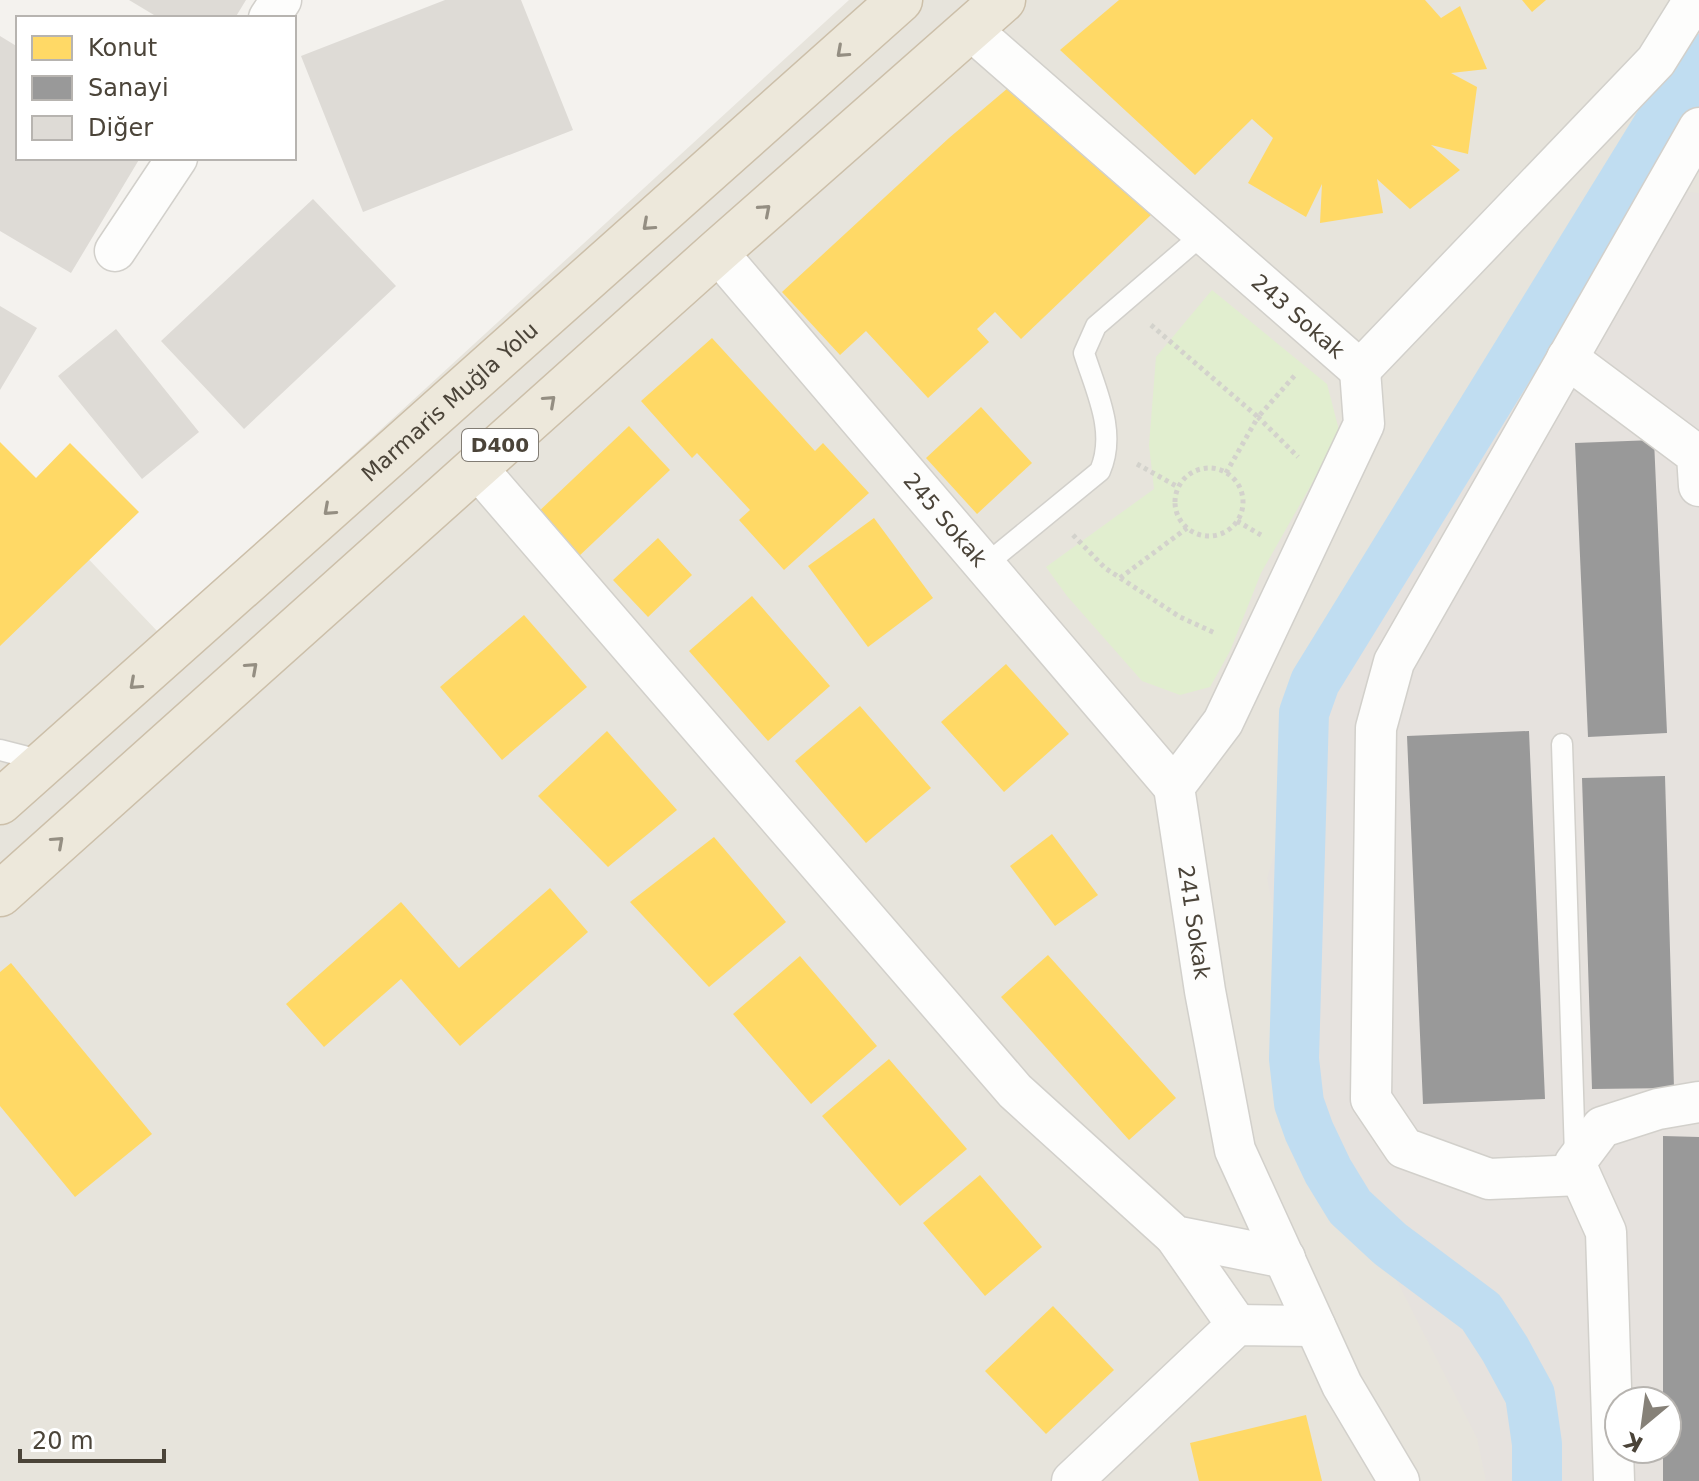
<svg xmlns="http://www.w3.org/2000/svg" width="1699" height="1481" font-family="'DejaVu Sans',sans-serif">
<rect width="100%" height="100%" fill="#f4f2ee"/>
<!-- residential -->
<path fill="#e7e4dc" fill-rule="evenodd" d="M 849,0 L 1699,0 L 1699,1481 L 0,1481 L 0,501 L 17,484 L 159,633 ZM 1619,1401 L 1667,1401 L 1667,1449 L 1619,1449 Z"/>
<!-- industrial -->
<path fill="#e6e2de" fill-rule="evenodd" d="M 1638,187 L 1699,193 L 1699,1481 L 1486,1481 L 1477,1438 L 1320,1130 L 1267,879 L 1328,666 ZM 1619,1401 L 1667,1401 L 1667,1449 L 1619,1449 Z"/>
<!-- green -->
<path fill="#e1eecf" d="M 1212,290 L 1327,384 L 1340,434 L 1261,573 L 1230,651 L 1210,687 L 1180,695 L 1142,681 L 1067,596 L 1046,567 L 1154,489 L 1149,445 L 1156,357 Z"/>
<!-- homes -->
<path fill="#ffd966" d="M 1119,0 L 1425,0 L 1441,18 L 1460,6 L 1487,69 L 1451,73 L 1477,87 L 1468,154 L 1431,145 L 1460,170 L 1410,209 L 1377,179 L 1383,213 L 1320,223 L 1322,184 L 1306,217 L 1248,183 L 1273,138 L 1252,119 L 1195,175 L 1060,50 Z
M 1522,0 L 1546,0 L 1532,12 Z
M 1021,77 L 1152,214 L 1021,339 L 995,312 L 977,329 L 989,342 L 928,398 L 866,331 L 840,355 L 782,292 L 949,138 Z
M 712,338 L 815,451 L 823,443 L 869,493 L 784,570 L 739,520 L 750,510 L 697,453 L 692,458 L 641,401 Z
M 981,407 L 1032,463 L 977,514 L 926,458 Z
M 629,426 L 670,470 L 577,558 L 535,515 Z
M 0,442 L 36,478 L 70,443 L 139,512 L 0,646 Z
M 874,518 L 933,598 L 868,647 L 808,566 Z
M 658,538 L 692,575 L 648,617 L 613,580 Z
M 752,596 L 830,686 L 768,741 L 689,651 Z
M 524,615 L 587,687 L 502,760 L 440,687 Z
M 1006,664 L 1069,734 L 1004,792 L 941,722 Z
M 860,706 L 931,788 L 866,843 L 795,761 Z
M 607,731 L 677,810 L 608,867 L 538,796 Z
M 1052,834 L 1098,895 L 1055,926 L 1010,866 Z
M 714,837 L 786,922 L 709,987 L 630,902 Z
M 550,888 L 588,932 L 460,1046 L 401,979 L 324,1047 L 286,1004 L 401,902 L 459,968 Z
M 1048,955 L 1176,1098 L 1129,1140 L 1001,997 Z
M 800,956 L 877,1046 L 811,1104 L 733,1014 Z
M 11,963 L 152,1134 L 75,1197 L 0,1106 L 0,972 Z
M 889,1059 L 967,1149 L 900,1206 L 822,1116 Z
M 980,1175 L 1042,1247 L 985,1296 L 923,1223 Z
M 1053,1306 L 1114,1370 L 1046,1434 L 985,1371 Z
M 1306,1415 L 1322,1481 L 1199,1481 L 1190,1443 Z"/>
<!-- industry -->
<path fill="#999" d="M 1654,440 L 1667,733 L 1588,737 L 1575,443 Z
M 1529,731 L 1545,1099 L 1423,1104 L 1407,736 Z
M 1665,776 L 1674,1088 L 1592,1089 L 1582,778 Z
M 1663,1136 L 1699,1137 L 1699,1481 L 1663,1481 L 1663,1449 L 1667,1449 L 1667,1401 L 1663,1401 Z"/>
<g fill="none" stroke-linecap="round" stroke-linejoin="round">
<!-- canal -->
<path stroke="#c0ddf1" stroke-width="50" d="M 1537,1481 L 1537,1444 L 1530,1395 L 1505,1349 L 1481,1312 L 1390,1244 L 1350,1207 L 1328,1171 L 1309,1131 L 1299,1103 L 1294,1059 L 1304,713 L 1315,682 L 1699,59"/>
</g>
<!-- building -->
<path fill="#dedbd6" d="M 129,0 L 246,0 L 235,18 L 159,18 Z
M 445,0 L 521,0 L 573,130 L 363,212 L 301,56 Z
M 0,36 L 18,47 L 18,158 L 140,158 L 71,273 L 0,231 Z
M 313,199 L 396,286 L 244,429 L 161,341 Z
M 0,306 L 37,328 L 0,390 Z
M 116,329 L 199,432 L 142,479 L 58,376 Z"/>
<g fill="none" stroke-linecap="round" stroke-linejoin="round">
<!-- lane casing -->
<g stroke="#d2d0cb" stroke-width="23">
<path id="lane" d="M 984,566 L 1100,471 C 1117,432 1096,391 1084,353 L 1096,326 L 1203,234
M 1562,744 L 1575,1156
M 0,750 L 43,761"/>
</g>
<!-- street casing -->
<g stroke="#d2d0cb" stroke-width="43">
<g id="street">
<path d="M 269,18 L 281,0"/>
<path id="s1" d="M 970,29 L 1360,370 L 1656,61 L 1694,0"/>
<path d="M 115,251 L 177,158"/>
<path id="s2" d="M 717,252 L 1174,787"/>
<path d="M 1567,358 L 1697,455 L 1699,486"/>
<path id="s3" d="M 1360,370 L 1364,424 L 1223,722 L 1174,787 L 1205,991 L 1235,1150 L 1342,1385 L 1399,1481"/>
<path d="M 476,467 L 1015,1091 L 1175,1236 L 1285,1258"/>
<path d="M 1580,1175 L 1489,1179 L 1404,1148 L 1371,1099 L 1376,728 L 1394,662 L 1699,128"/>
<path d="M 1175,1236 L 1237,1325"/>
<path d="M 1072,1481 L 1237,1325 L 1315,1326"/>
<path d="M 1614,1481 L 1606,1232 L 1575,1163 L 1602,1127 L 1658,1109 L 1699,1102"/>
</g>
</g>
<!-- highway casing -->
<g stroke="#ccbfa9" stroke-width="47">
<g id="highway">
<path id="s4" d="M 0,802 L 900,0"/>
<path d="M 0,894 L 717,252 L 1003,0"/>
</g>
</g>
<!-- path -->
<path stroke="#d3d2cc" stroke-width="5" stroke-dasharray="4 4" stroke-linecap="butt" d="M 1151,325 L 1258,417 L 1296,374
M 1137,464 L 1178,487
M1175 502a34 34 0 1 1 68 0a34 34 0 1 1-68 0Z
M 1226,473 L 1258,417 L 1298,457
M 1237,521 L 1261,535
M 1073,535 L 1105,568 L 1180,617 L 1215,633
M 1120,578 L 1187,528"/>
<!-- lane -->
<use href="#lane" stroke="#fdfdfc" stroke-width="20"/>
<!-- street -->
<use href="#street" stroke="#fdfdfc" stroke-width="40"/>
<!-- highway -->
<use href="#highway" stroke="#ede8db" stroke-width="44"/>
</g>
<!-- one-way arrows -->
<defs><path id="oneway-chevron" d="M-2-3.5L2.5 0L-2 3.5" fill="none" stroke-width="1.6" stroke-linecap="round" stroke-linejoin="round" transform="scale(2)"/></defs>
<g stroke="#948e82">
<use href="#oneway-chevron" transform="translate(842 52) rotate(138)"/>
<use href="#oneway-chevron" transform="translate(765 210) rotate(-41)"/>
<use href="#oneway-chevron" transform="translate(648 225) rotate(138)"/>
<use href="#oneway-chevron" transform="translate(550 401) rotate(-42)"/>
<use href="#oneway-chevron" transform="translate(329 510) rotate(138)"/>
<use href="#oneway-chevron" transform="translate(252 668) rotate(-42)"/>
<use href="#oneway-chevron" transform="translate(135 684) rotate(138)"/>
<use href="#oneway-chevron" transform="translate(58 842) rotate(-42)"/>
</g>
<g text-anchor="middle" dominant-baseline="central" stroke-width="8" stroke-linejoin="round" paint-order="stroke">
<!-- shield labels -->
<rect fill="#fff" stroke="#817c74" stroke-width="2" x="462" y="429" width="76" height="32" rx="6"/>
<g font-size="20" font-weight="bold" fill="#4b4439">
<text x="500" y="445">D400</text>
</g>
<!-- street labels -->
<g font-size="22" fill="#4b4439" stroke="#fff">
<text stroke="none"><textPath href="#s1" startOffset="436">243 Sokak</textPath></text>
<text stroke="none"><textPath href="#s4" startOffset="602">Marmaris Muğla Yolu</textPath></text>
<text stroke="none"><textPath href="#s2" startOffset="352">245 Sokak</textPath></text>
<text stroke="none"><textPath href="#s3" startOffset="602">241 Sokak</textPath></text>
</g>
</g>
<!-- legend -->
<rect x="16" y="16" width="280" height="144" fill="#ffffff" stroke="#b7b4b0" stroke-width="2"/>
<rect x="32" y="36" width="40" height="24" fill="#ffd966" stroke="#b7b4b0" stroke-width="2"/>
<text x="88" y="56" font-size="24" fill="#4b4439">Konut</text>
<rect x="32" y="76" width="40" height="24" fill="#999999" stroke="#b7b4b0" stroke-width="2"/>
<text x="88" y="96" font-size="24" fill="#4b4439">Sanayi</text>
<rect x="32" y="116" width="40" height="24" fill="#dedbd6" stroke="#b7b4b0" stroke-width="2"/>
<text x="88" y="136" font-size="24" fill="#4b4439">Diğer</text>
<!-- north arrow -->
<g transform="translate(1643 1425) rotate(209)"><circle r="38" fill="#ffffff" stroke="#b7b4b0" stroke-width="2"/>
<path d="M0-6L14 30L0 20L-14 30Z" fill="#868178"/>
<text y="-12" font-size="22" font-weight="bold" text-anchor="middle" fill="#4b4439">K</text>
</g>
<!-- scale -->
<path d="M20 1449v12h144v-12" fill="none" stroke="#4b4439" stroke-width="4"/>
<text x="32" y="1449" font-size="24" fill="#4b4439" stroke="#ffffff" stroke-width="6" paint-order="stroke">20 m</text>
</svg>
